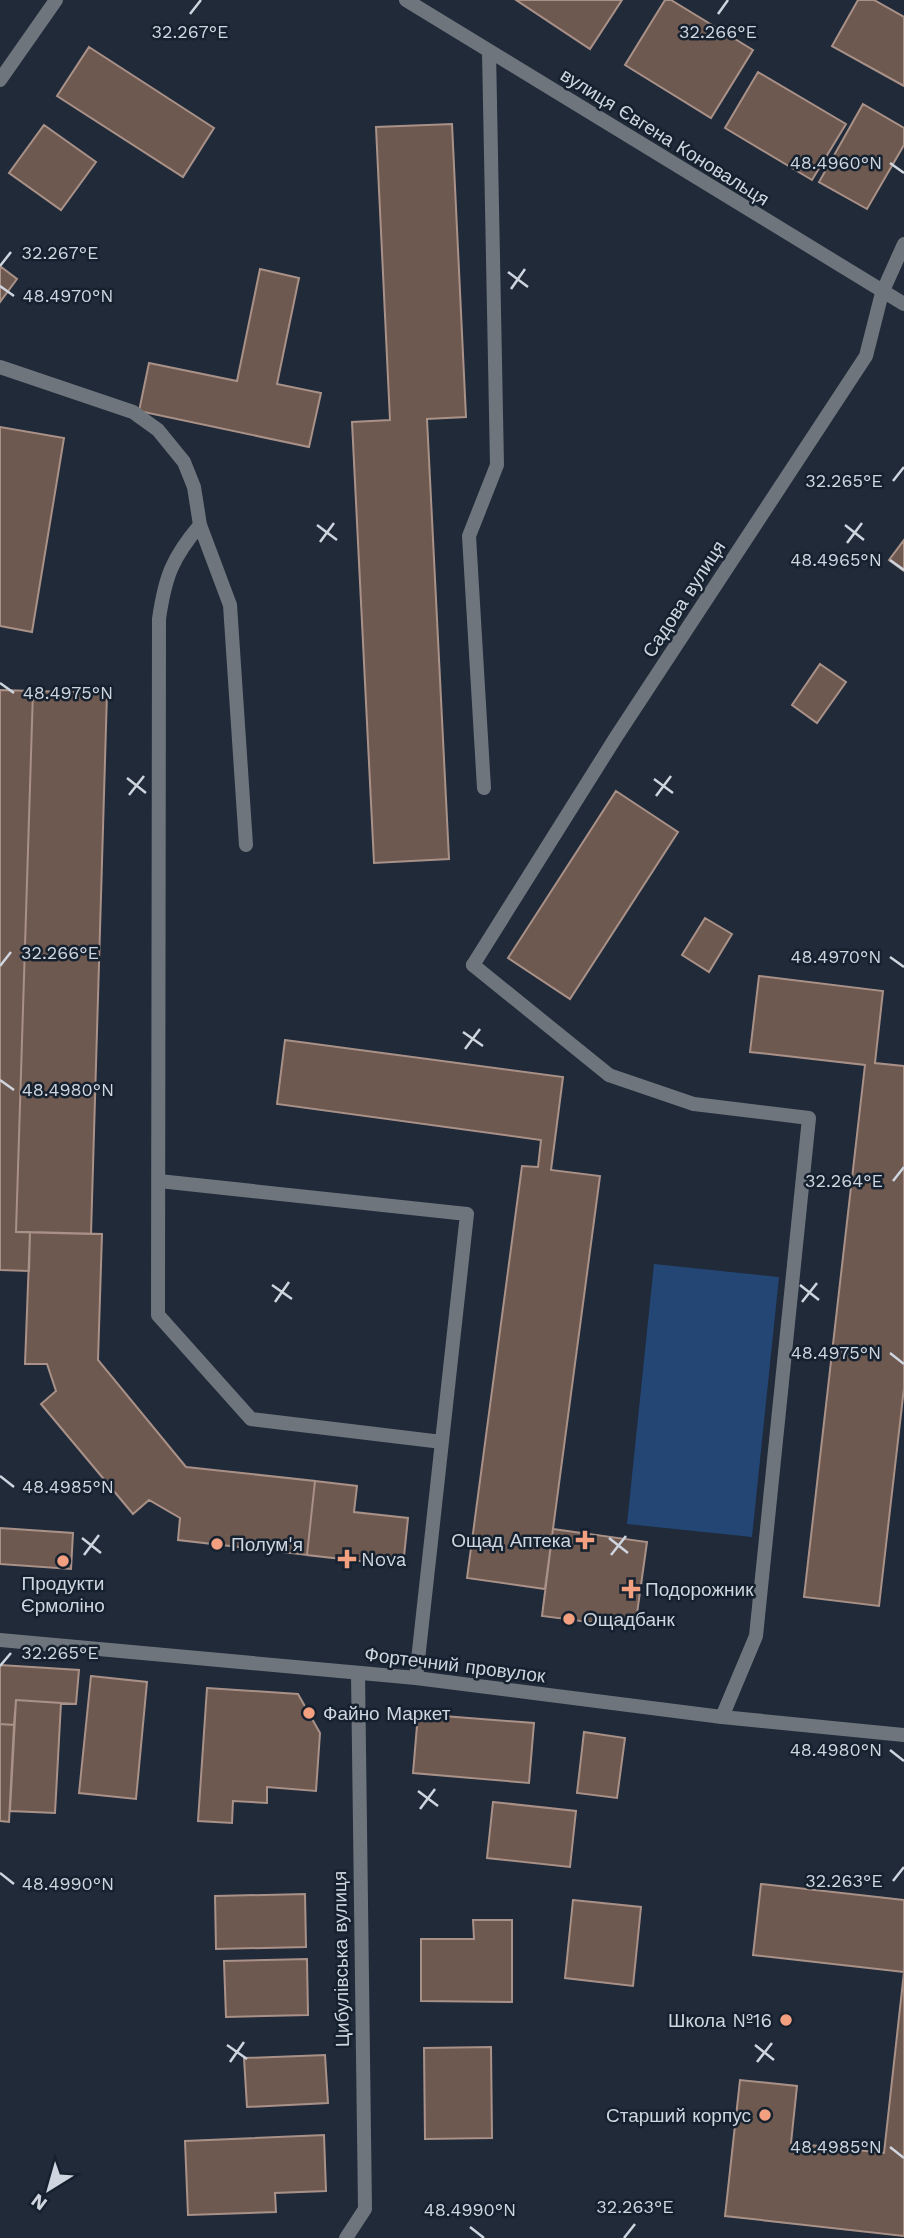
<svg xmlns="http://www.w3.org/2000/svg" width="904" height="2238" font-family="'Work Sans',sans-serif">
<rect width="100%" height="100%" fill="#202a39"/>
<!-- green -->
<path fill="#234675" d="M 654,1264 L 779,1277 L 752,1537 L 627,1524 Z"/>
<!-- building -->
<path fill="#6e5950" stroke="#a99188" stroke-width="2" d="M 516,0 L 622,0 L 590,49 Z
M 665,0 L 671,0 L 753,50 L 711,118 L 625,65 Z
M 858,0 L 874,0 L 904,17 L 904,86 L 832,46 Z
M 89,47 L 214,128 L 183,177 L 57,96 Z
M 758,72 L 846,124 L 812,180 L 725,128 Z
M 863,104 L 904,128 L 904,145 L 867,209 L 819,182 Z
M 452,124 L 466,417 L 427,419 L 449,859 L 374,863 L 352,422 L 390,420 L 376,127 Z
M 44,125 L 96,162 L 61,210 L 9,173 Z
M 0,266 L 17,279 L 0,302 Z
M 260,269 L 299,278 L 277,384 L 321,393 L 309,447 L 139,411 L 149,363 L 237,381 Z
M 0,427 L 64,438 L 32,632 L 0,626 Z
M 904,540 L 904,571 L 889,560 Z
M 820,664 L 846,682 L 817,723 L 792,705 Z
M 0,690 L 33,691 L 16,1232 L 30,1232 L 29,1271 L 0,1270 Z
M 33,691 L 107,693 L 91,1234 L 16,1232 Z
M 616,791 L 678,832 L 570,999 L 508,958 Z
M 705,918 L 732,934 L 709,972 L 682,955 Z
M 759,976 L 883,991 L 875,1063 L 904,1066 L 904,1388 L 879,1606 L 804,1597 L 865,1065 L 750,1052 Z
M 285,1040 L 563,1077 L 551,1170 L 600,1176 L 545,1589 L 467,1578 L 522,1166 L 538,1167 L 541,1140 L 277,1104 Z
M 30,1232 L 102,1234 L 98,1360 L 186,1467 L 315,1481 L 307,1555 L 178,1540 L 180,1518 L 149,1500 L 133,1514 L 41,1404 L 56,1391 L 47,1364 L 25,1364 Z
M 315,1481 L 357,1486 L 354,1512 L 408,1518 L 403,1566 L 307,1555 Z
M 0,1528 L 73,1533 L 71,1569 L 0,1564 Z
M 553,1529 L 647,1542 L 635,1628 L 542,1616 Z
M 0,1665 L 79,1670 L 76,1704 L 16,1700 L 14,1725 L 0,1724 Z
M 91,1676 L 147,1682 L 136,1799 L 79,1793 Z
M 207,1688 L 298,1694 L 320,1733 L 316,1791 L 267,1787 L 267,1803 L 233,1801 L 232,1823 L 198,1821 Z
M 16,1700 L 61,1703 L 55,1813 L 10,1811 Z
M 418,1714 L 534,1723 L 529,1783 L 413,1773 Z
M 0,1724 L 14,1725 L 9,1822 L 0,1821 Z
M 584,1732 L 625,1738 L 617,1798 L 577,1793 Z
M 493,1802 L 576,1811 L 570,1867 L 487,1858 Z
M 761,1884 L 904,1900 L 904,1972 L 753,1955 Z
M 305,1894 L 306,1947 L 216,1949 L 215,1896 Z
M 573,1900 L 641,1907 L 633,1986 L 565,1978 Z
M 473,1920 L 512,1920 L 512,2002 L 421,2001 L 421,1939 L 474,1939 Z
M 307,1959 L 308,2015 L 226,2017 L 224,1961 Z
M 904,1972 L 904,2236 L 725,2216 L 740,2080 L 797,2086 L 791,2143 L 884,2153 Z
M 491,2047 L 492,2138 L 425,2139 L 424,2048 Z
M 325,2055 L 328,2103 L 247,2107 L 244,2058 Z
M 324,2135 L 326,2191 L 275,2193 L 276,2212 L 188,2215 L 185,2141 Z"/>
<g fill="none" stroke-linecap="round" stroke-linejoin="round">
<!-- service -->
<path stroke="#6f757d" stroke-width="14" d="M 0,367 L 133,412 L 158,430 L 184,462 L 194,487 L 200,525 L 230,605 L 246,845
M 200,525 C 172,558 165,577 159,619 L 158,1315 L 251,1419 L 442,1442
M 484,788 L 469,536 L 497,465 L 489,51
M 473,965 L 609,1075 L 694,1104 L 809,1118 L 756,1636 L 722,1717
M 159,1181 L 467,1214 L 416,1678"/>
<!-- minor -->
<path stroke="#6f757d" stroke-width="14" d="M 406,0 L 904,304
M 0,80 L 56,0
M 473,965 L 616,737 L 866,356 L 882,293 L 904,244
M 346,2238 L 365,2209 L 358,1673"/>
<!-- tertiary -->
<path stroke="#6f757d" stroke-width="14" d="M 0,1640 L 416,1678 L 722,1717 L 904,1735"/>
</g>
<!-- ticks -->
<path fill="none" stroke="#ced5df" stroke-width="2.5" d="M 190,14 L 201,0M 718,14 L 728,0M 890,163 L 904,173M 0,266 L 11,252M 508,272 L 528,287M 0,286 L 14,296M 511,289 L 525,269M 893,481 L 904,467M 317,525 L 337,540M 845,525 L 864,540M 320,542 L 334,523M 847,543 L 862,523M 890,560 L 904,570M 0,683 L 14,693M 127,778 L 146,793M 654,779 L 673,793M 129,795 L 144,776M 656,796 L 671,776M 890,957 L 904,967M 0,966 L 11,952M 463,1032 L 483,1046M 465,1049 L 480,1029M 0,1080 L 14,1090M 893,1181 L 904,1167M 272,1285 L 292,1299M 800,1285 L 819,1300M 275,1302 L 289,1282M 802,1302 L 817,1283M 890,1353 L 904,1364M 0,1476 L 14,1487M 82,1538 L 101,1553M 609,1538 L 628,1553M 84,1555 L 99,1535M 611,1555 L 626,1536M 0,1666 L 11,1653M 890,1750 L 904,1761M 418,1791 L 438,1806M 420,1809 L 435,1789M 0,1873 L 14,1884M 893,1881 L 904,1867M 227,2045 L 247,2059M 755,2045 L 774,2060M 230,2062 L 244,2042M 757,2062 L 772,2043M 890,2147 L 904,2158M 470,2227 L 484,2238M 624,2238 L 635,2224"/>
<!-- markers -->
<g fill="#f2a07f" stroke="#16212f" stroke-width="2.5">
<path d="M581.5 1529.5h7v7h7v7h-7v7h-7v-7h-7v-7h7z"/>
<circle cx="217" cy="1544" r="7"/>
<path d="M343.5 1548.5h7v7h7v7h-7v7h-7v-7h-7v-7h7z"/>
<circle cx="63" cy="1561" r="7"/>
<path d="M627.5 1578.5h7v7h7v7h-7v7h-7v-7h-7v-7h7z"/>
<circle cx="569" cy="1619" r="7"/>
<circle cx="309" cy="1713" r="7"/>
<circle cx="786" cy="2020" r="7"/>
<circle cx="765" cy="2115" r="7"/>
</g>
<g text-anchor="middle" dominant-baseline="central" stroke-width="5" stroke-linejoin="round" paint-order="stroke">
<!-- street labels -->
<g font-size="19" fill="#ced5df" stroke="#16212f">
<text transform="translate(665 137) rotate(32)">вулиця Євгена Коновальця</text>
<text transform="translate(684 599) rotate(-57)">Садова вулиця</text>
<text transform="translate(455 1665) rotate(7)">Фортечний провулок</text>
<text transform="translate(341 1959) rotate(-91)">Цибулівська вулиця</text>
</g>
<!-- poi labels -->
<g font-size="19" fill="#ced5df" stroke="#16212f" text-anchor="start">
<text x="571" y="1540" text-anchor="end">Ощад Аптека</text>
<text x="231" y="1544">Полум'я</text>
<text x="361" y="1559">Nova</text>
<text x="63" y="1583" text-anchor="middle">Продукти<tspan x="63" dy="22">Єрмоліно</tspan></text>
<text x="645" y="1589">Подорожник</text>
<text x="583" y="1619">Ощадбанк</text>
<text x="323" y="1713">Файно Маркет</text>
<text x="772" y="2020" text-anchor="end">Школа №16</text>
<text x="751" y="2115" text-anchor="end">Старший корпус</text>
</g>
</g>
<g font-size="18" text-anchor="middle" fill="#ced5df" stroke="#16212f" stroke-width="5" stroke-linejoin="round" paint-order="stroke">
<text x="190" y="38">32.267°E</text>
<text x="718" y="38">32.266°E</text>
<text x="836" y="169">48.4960°N</text>
<text x="60" y="259">32.267°E</text>
<text x="68" y="302">48.4970°N</text>
<text x="844" y="487">32.265°E</text>
<text x="836" y="566">48.4965°N</text>
<text x="68" y="699">48.4975°N</text>
<text x="60" y="959">32.266°E</text>
<text x="836" y="963">48.4970°N</text>
<text x="68" y="1096">48.4980°N</text>
<text x="844" y="1187">32.264°E</text>
<text x="836" y="1359">48.4975°N</text>
<text x="68" y="1493">48.4985°N</text>
<text x="60" y="1659">32.265°E</text>
<text x="836" y="1756">48.4980°N</text>
<text x="844" y="1887">32.263°E</text>
<text x="68" y="1890">48.4990°N</text>
<text x="836" y="2153">48.4985°N</text>
<text x="635" y="2213">32.263°E</text>
<text x="470" y="2216">48.4990°N</text>
</g>
<!-- north arrow -->
<g transform="translate(49 2189) rotate(217)" stroke="#16212f" stroke-width="5" paint-order="stroke">
<path d="M0-5L12 26L0 18L-12 26Z" fill="#ced5df"/>
<text y="-10" font-size="19" font-weight="bold" text-anchor="middle" fill="#ced5df">N</text>
</g>
</svg>
